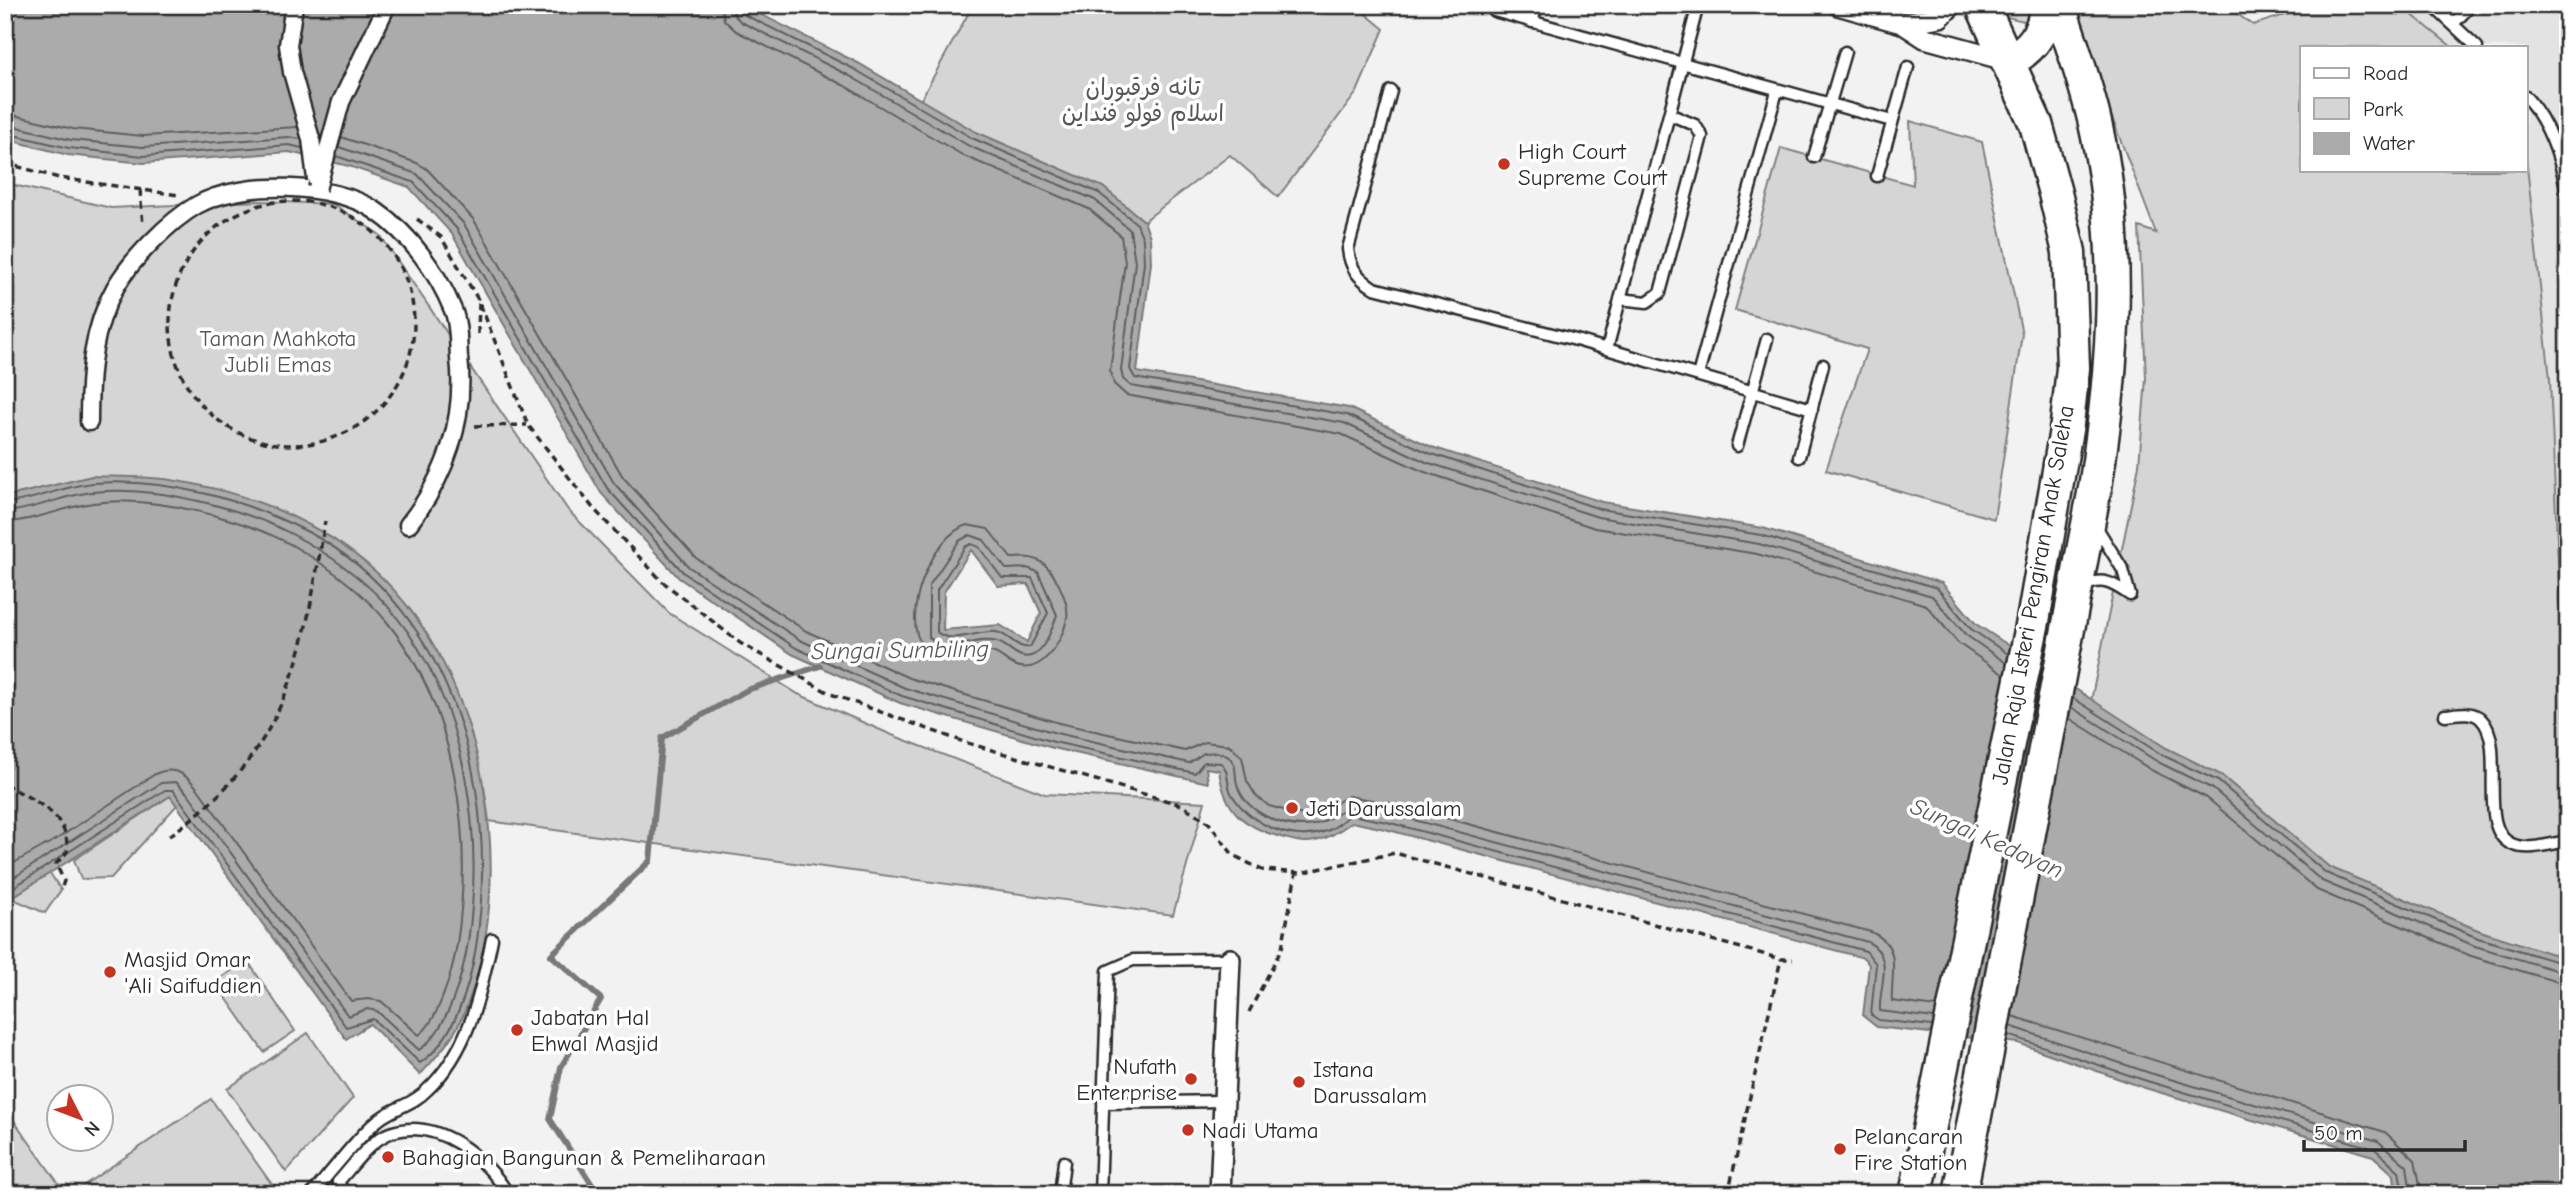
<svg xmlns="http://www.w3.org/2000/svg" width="2573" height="1199" font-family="'Comic Neue','Playpen Sans Arabic',sans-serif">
<rect width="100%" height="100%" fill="#f2f2f2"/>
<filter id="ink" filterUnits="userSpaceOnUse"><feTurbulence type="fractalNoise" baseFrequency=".0143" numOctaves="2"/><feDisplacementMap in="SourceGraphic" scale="14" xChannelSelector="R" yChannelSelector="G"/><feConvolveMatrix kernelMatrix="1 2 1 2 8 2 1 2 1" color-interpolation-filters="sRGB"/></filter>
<g filter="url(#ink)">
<!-- built -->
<path fill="#e3e3e3" d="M 2400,5 L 2568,5 L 2568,791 L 2550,379 L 2526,157 L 2526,47 L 2452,47 Z"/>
<!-- green -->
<path fill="#d5d5d5" stroke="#808080" stroke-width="2" d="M 973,5 L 1355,5 L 1384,29 L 1357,92 L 1278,197 L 1230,155 L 1144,221 L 1103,187 L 976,132 L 920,101 Z
M 1990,5 L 2030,5 L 2037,24 L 1994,14 Z
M 2069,5 L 2224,5 L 2253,25 L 2317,5 L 2400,5 L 2452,47 L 2302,47 L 2302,170 L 2526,170 L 2526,157 L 2550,379 L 2568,791 L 2567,959 L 2480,931 L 2329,867 L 2221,775 L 2166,748 L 2091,701 L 2139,465 L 2146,378 L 2139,227 L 2156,233 Z
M 1910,121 L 1982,142 L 2022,334 L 1994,519 L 1826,470 L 1867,349 L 1735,310 L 1781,148 L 1913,185 Z
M 5,183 L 111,208 L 261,201 L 333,204 L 380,235 L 568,510 L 669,613 L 798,694 L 892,735 L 1045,794 L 1205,802 L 1173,915 L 489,821 L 484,786 L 92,476 L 5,497 Z
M 170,796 L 177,805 L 111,878 L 81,879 L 74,860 Z
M 50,873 L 61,890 L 45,913 L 11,898 Z
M 247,960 L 295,1031 L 264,1052 L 215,982 Z
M 308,1033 L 353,1098 L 286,1172 L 227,1089 Z
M 211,1099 L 273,1186 L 266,1194 L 71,1194 Z
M 5,1108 L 66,1194 L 5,1194 Z"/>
<!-- water -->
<path fill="#ababab" stroke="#787878" stroke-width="2" fill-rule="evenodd" d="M 5,5 L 742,5 L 858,63 L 976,132 L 1103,187 L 1144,221 L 1150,237 L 1151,263 L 1137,372 L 1349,408 L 1432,447 L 1602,502 L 1763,528 L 1942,583 L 1976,624 L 2166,748 L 2221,775 L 2329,867 L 2480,931 L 2568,959 L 2568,1194 L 2396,1194 L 2394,1175 L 2373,1156 L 2145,1088 L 2018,1043 L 1877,1027 L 1863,1016 L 1869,965 L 1864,958 L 1385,829 L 1352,822 C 1338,832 1325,841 1308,842 C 1299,843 1289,839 1281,837 C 1243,827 1224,810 1219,770 L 1206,768 L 1208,783 L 1053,748 L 900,703 L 792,654 L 679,578 L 601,493 L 452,234 L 409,187 L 349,166 L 289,152 L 143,163 L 68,155 L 5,139 ZM 971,550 L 998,586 L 1028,584 L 1041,613 L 1027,642 L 1000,625 L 943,630 L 944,592 Z
M 92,476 C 118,477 145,476 171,480 C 245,491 320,521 376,572 C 486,673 521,880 463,1016 C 453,1039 436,1057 420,1075 L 370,1024 L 346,1039 L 170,796 L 11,898 L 5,890 L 5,497 Z"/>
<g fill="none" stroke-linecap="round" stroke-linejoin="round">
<!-- shore -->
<path stroke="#5e5e5e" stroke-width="2" d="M 721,5 L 724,20 L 736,31 L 845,86 L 964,156 L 1089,209 L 1121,236 L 1125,262 L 1110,371 L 1114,384 L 1126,395 L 1341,434 L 1422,471 L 1595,528 L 1757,554 L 1926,605 L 1958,643 L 2004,675
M 732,5 L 734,15 L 741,22 L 850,76 L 969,146 L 1095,200 L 1130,230 L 1135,262 L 1121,370 L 1123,379 L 1131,386 L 1344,423 L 1426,462 L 1598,517 L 1759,544 L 1932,596 L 1966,635 L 2006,663
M 741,5 L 745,15 L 854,69 L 972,138 L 1099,193 L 1137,224 L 1143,239 L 1144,263 L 1130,369 L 1135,378 L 1347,415 L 1429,453 L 1600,509 L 1761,535 L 1937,588 L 1971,629 L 2008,654
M 5,113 L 73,129 L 143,136 L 298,127
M 5,124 L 71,140 L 143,147 L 288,137 L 301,139
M 5,133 L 69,148 L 143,156 L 289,145 L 302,148
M 341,137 L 417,163 L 427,169 L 474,220 L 623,477 L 696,558 L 806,631 L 909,678 L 1059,723 L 1185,751 L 1205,742 L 1229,745 L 1242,757 L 1247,781 L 1256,796 L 1269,806 L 1306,816 L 1321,812 L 1348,796 L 1390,803 L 1871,932 C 1904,946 1890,975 1892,1001 L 1936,1007
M 339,147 L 417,174 L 464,224 L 614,483 L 689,567 L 800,640 L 905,688 L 1056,733 L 1189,763 L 1204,753 C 1213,752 1224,753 1230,758 C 1238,766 1234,775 1237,784 C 1244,811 1280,827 1306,826 C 1324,826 1334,812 1350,807 L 1388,813 L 1868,942 C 1896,957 1878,987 1880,1011 L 1934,1018
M 336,156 L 413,182 L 457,229 L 607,488 L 684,573 L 796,648 L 902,696 L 1054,742 L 1195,773 L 1204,762 L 1221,763 C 1230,771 1226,783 1231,793 C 1249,824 1293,845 1329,830 C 1337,827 1343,819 1351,815 L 1387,822 L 1866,951 L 1876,964 L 1871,1015 L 1879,1020 L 1932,1026
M 5,503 C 35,501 63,486 93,483 C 167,478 243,499 308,532 C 455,609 500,794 476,947 C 470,985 454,1041 420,1063 L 373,1019 L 346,1027 L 173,790 L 165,790 L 14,887 L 5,887
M 5,512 C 35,510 63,495 93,492 C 157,485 251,509 306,542 C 339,561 372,586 395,615 C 466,702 484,835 468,942 C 463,974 448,1031 419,1050 L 377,1011 L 367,1009 L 348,1016 L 190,796 L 176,782 L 161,783 L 13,878 L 5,878
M 5,522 C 35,521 64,507 93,503 C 154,495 250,519 302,551 C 333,570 364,594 387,622 C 457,708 473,838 457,944 C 453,968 439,1021 419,1035 L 381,1001 L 368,999 L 351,1001 L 198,789 C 186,774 174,765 155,774 L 60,837 L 5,868
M 967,525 L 988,529 L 1011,558 C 1020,558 1029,556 1037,560 C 1053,566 1070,602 1067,619 C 1062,642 1041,677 1014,665 C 1006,661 999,653 991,652 C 970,650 941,665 924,647 C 898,619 933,534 967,525 Z
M 970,535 L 984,540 L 1006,569 L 1027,568 L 1038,572 L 1057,615 C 1053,627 1044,652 1031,656 C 1017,660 1009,645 997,642 C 976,635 946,658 929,637 L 929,586 L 959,541 Z
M 971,544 L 979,547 L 1002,578 L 1032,578 L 1048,613 L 1030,647 C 1017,650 1009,634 996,632 C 979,630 950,645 937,632 L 937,590 L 965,547 Z
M 2073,698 L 2162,755 L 2218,781 L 2326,873 L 2478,938 L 2568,965
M 2071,707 L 2158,762 L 2213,789 L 2322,881 L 2475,946 L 2568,974
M 2069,718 L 2153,771 L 2207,798 L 2317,890 L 2471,956 L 2568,985
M 2012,1016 L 2385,1132 L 2415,1160 L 2422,1194
M 2010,1026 L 2150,1073 L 2378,1141 L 2407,1166 L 2411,1194
M 2008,1035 L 2147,1081 L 2375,1149 L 2399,1171 L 2403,1194"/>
<!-- stream -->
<path stroke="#787878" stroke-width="6" d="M 598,1194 L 550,1119 L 561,1067 L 601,999 L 551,955 L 650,861 L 662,738 L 747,690 L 820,666"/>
<!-- service casing -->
<g stroke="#2b2b2b" stroke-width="15">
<path id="service" d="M 1489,5 L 1494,11 L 1892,121
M 2432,5 L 2477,47
M 1532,22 L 1537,5
M 2453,24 L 2471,5
M 1391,91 L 1348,249 C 1350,268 1358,278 1374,288 L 1576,340 L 1812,409
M 2526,97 C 2551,125 2562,162 2568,199
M 1814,157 L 1845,52
M 1877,176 L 1908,67
M 1620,299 L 1647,302 L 1660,293 L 1702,136 L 1695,125 L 1669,114
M 1607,349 L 1698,5
M 1698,375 L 1777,91
M 1737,446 L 1767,339
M 1799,457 L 1823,365
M 2097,528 L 2123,570 L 2130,595
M 2084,587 C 2102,575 2115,585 2130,595
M 2445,715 C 2456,714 2472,710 2481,719 C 2508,745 2474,832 2514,845 C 2530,851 2552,843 2568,841
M 1103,1103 L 1223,1101
M 312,1194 C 329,1175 362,1131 381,1118 C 396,1107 414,1104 427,1090 C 469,1051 481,992 492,939
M 345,1194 L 338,1182 C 353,1166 369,1141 390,1133 C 436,1116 486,1157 508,1194
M 1060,1194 L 1064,1162
M 1100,1194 L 1108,971 L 1133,960 L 1230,959"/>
</g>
<!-- pedestrian casing -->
<g stroke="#2b2b2b" stroke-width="21">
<path id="pedestrian" d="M 89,422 C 89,375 92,329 115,288 C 131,260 169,221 197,205 C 241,180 334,182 376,211 C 410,234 438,273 453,310 C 459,324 458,343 459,358 C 466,419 446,477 408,525"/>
</g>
<!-- minor casing -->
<g stroke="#2b2b2b" stroke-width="24">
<path id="minor" d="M 1838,5 L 1902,23 L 1925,38 L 2009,61
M 1902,23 L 1940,17 L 1952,5
M 1220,1194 L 1230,959"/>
</g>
<!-- primary casing -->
<g stroke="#2b2b2b" stroke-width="37">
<path id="primary" d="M 2009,61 C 2032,49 2045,32 2046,5
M 1916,1194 L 2033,621 L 2067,424 L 2073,368 L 2069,252 L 2055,193 L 2036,124 L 1982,5
M 1960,1194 L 2095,488 C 2114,366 2123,244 2095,123 C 2086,83 2071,44 2059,5"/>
</g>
<!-- path -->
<path stroke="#2b2b2b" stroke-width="3.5" stroke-dasharray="7 5" stroke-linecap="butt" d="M 5,163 L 59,178 L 178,195
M 140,190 L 143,225
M170 323a122 122 0 1 1 244 0a122 122 0 1 1-244 0Z
M 417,219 L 441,237 L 479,301 L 528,425 L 593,508 L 663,582 L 740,643 L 831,694 L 964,742 L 1182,805 L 1209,823 L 1233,855 L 1262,870 L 1300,873 L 1395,853 L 1781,959 L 1793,959
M 478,334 L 479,303
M 475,426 L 527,425
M 5,784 C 33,801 70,813 67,852 L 56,864 L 64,881 L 61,890
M 169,836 C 290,750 303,656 325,521
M 1249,1012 L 1282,948 L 1296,873
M 273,1186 L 281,1194
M 1728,1194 L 1781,959"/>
<!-- service -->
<use href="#service" stroke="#fff" stroke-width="10"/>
<!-- pedestrian -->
<use href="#pedestrian" stroke="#fff" stroke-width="16"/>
<!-- minor -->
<use href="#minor" stroke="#fff" stroke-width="19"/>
<!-- primary -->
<use href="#primary" stroke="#fff" stroke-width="32"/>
<!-- pedestrian-bridge casing -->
<g stroke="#2b2b2b" stroke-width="21" stroke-linecap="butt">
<path id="pedestrian-bridge" d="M 294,5 L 288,45 L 292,72 L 311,139 L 316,179
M 317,189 L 341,102 L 387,5"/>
</g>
<!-- pedestrian-bridge -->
<use href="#pedestrian-bridge" stroke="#fff" stroke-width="16"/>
</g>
</g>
<!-- markers -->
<g fill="#c8321e" stroke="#fff" stroke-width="2.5">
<circle cx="1504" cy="164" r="7"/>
<circle cx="1292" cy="808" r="7"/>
<circle cx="110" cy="972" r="7"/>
<circle cx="517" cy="1030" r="7"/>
<circle cx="1191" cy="1079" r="7"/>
<circle cx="1299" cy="1082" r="7"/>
<circle cx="1188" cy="1130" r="7"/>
<circle cx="1840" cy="1149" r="7"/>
<circle cx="388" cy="1157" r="7"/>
</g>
<g text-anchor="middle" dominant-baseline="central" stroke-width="7" stroke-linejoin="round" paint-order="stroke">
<!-- park labels -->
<g font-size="23" fill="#565656" stroke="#fff">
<text x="1143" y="87">تانه فرقبوران<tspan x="1143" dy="26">اسلام فولو فنداين</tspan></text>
<text x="278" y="338">Taman Mahkota<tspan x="278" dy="26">Jubli Emas</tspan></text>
</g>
<!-- poi labels -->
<g font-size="23" fill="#2b2b2b" stroke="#fff" text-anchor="start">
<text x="1518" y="151">High Court<tspan x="1518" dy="26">Supreme Court</tspan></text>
<text x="1306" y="808">Jeti Darussalam</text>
<text x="124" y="959">Masjid Omar<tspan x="124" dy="26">'Ali Saifuddien</tspan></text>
<text x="531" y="1017">Jabatan Hal<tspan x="531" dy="26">Ehwal Masjid</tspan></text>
<text x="1177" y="1066" text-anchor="end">Nufath<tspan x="1177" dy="26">Enterprise</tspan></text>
<text x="1313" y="1069">Istana<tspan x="1313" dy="26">Darussalam</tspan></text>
<text x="1202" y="1130">Nadi Utama</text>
<text x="1854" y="1136">Pelancaran<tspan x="1854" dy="26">Fire Station</tspan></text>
<text x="402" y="1157">Bahagian Bangunan &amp; Pemeliharaan</text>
</g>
<!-- street labels -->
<g font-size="23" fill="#2b2b2b" stroke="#fff">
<text transform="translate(2033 595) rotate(-80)">Jalan Raja Isteri Pengiran Anak Saleha</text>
</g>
<!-- water labels -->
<g font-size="24" font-style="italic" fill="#585858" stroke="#fff">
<text transform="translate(900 650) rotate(-1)">Sungai Sumbiling</text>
<text transform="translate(1987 838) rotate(24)">Sungai Kedayan</text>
</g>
</g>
<!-- margin -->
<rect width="2573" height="1199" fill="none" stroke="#fff" stroke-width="28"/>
<rect x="14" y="14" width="2545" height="1171" fill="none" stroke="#2b2b2b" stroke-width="2.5" filter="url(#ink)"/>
<!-- legend -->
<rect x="2300" y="46" width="228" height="126" fill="#ffffff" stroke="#aaaaaa" stroke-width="2"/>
<rect x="2314" y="68" width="35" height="10" fill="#ffffff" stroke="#aaaaaa" stroke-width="2"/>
<text x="2363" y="80" font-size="21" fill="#2b2b2b">Road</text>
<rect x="2314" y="98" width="35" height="21" fill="#d5d5d5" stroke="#aaaaaa" stroke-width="2"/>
<text x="2363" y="116" font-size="21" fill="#2b2b2b">Park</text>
<rect x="2314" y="133" width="35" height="21" fill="#ababab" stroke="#aaaaaa" stroke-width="2"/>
<text x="2363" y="150" font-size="21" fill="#2b2b2b">Water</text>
<!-- north arrow -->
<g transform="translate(80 1118) rotate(132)"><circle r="33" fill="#ffffff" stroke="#aaaaaa" stroke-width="2"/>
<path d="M0-5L12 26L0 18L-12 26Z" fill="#c8321e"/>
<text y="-10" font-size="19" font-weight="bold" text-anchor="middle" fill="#2b2b2b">N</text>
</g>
<!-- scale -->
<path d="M2304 1140v10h161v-10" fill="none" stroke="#2b2b2b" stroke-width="3.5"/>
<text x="2314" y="1140" font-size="21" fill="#2b2b2b" stroke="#ffffff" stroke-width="5" paint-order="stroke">50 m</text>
</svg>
